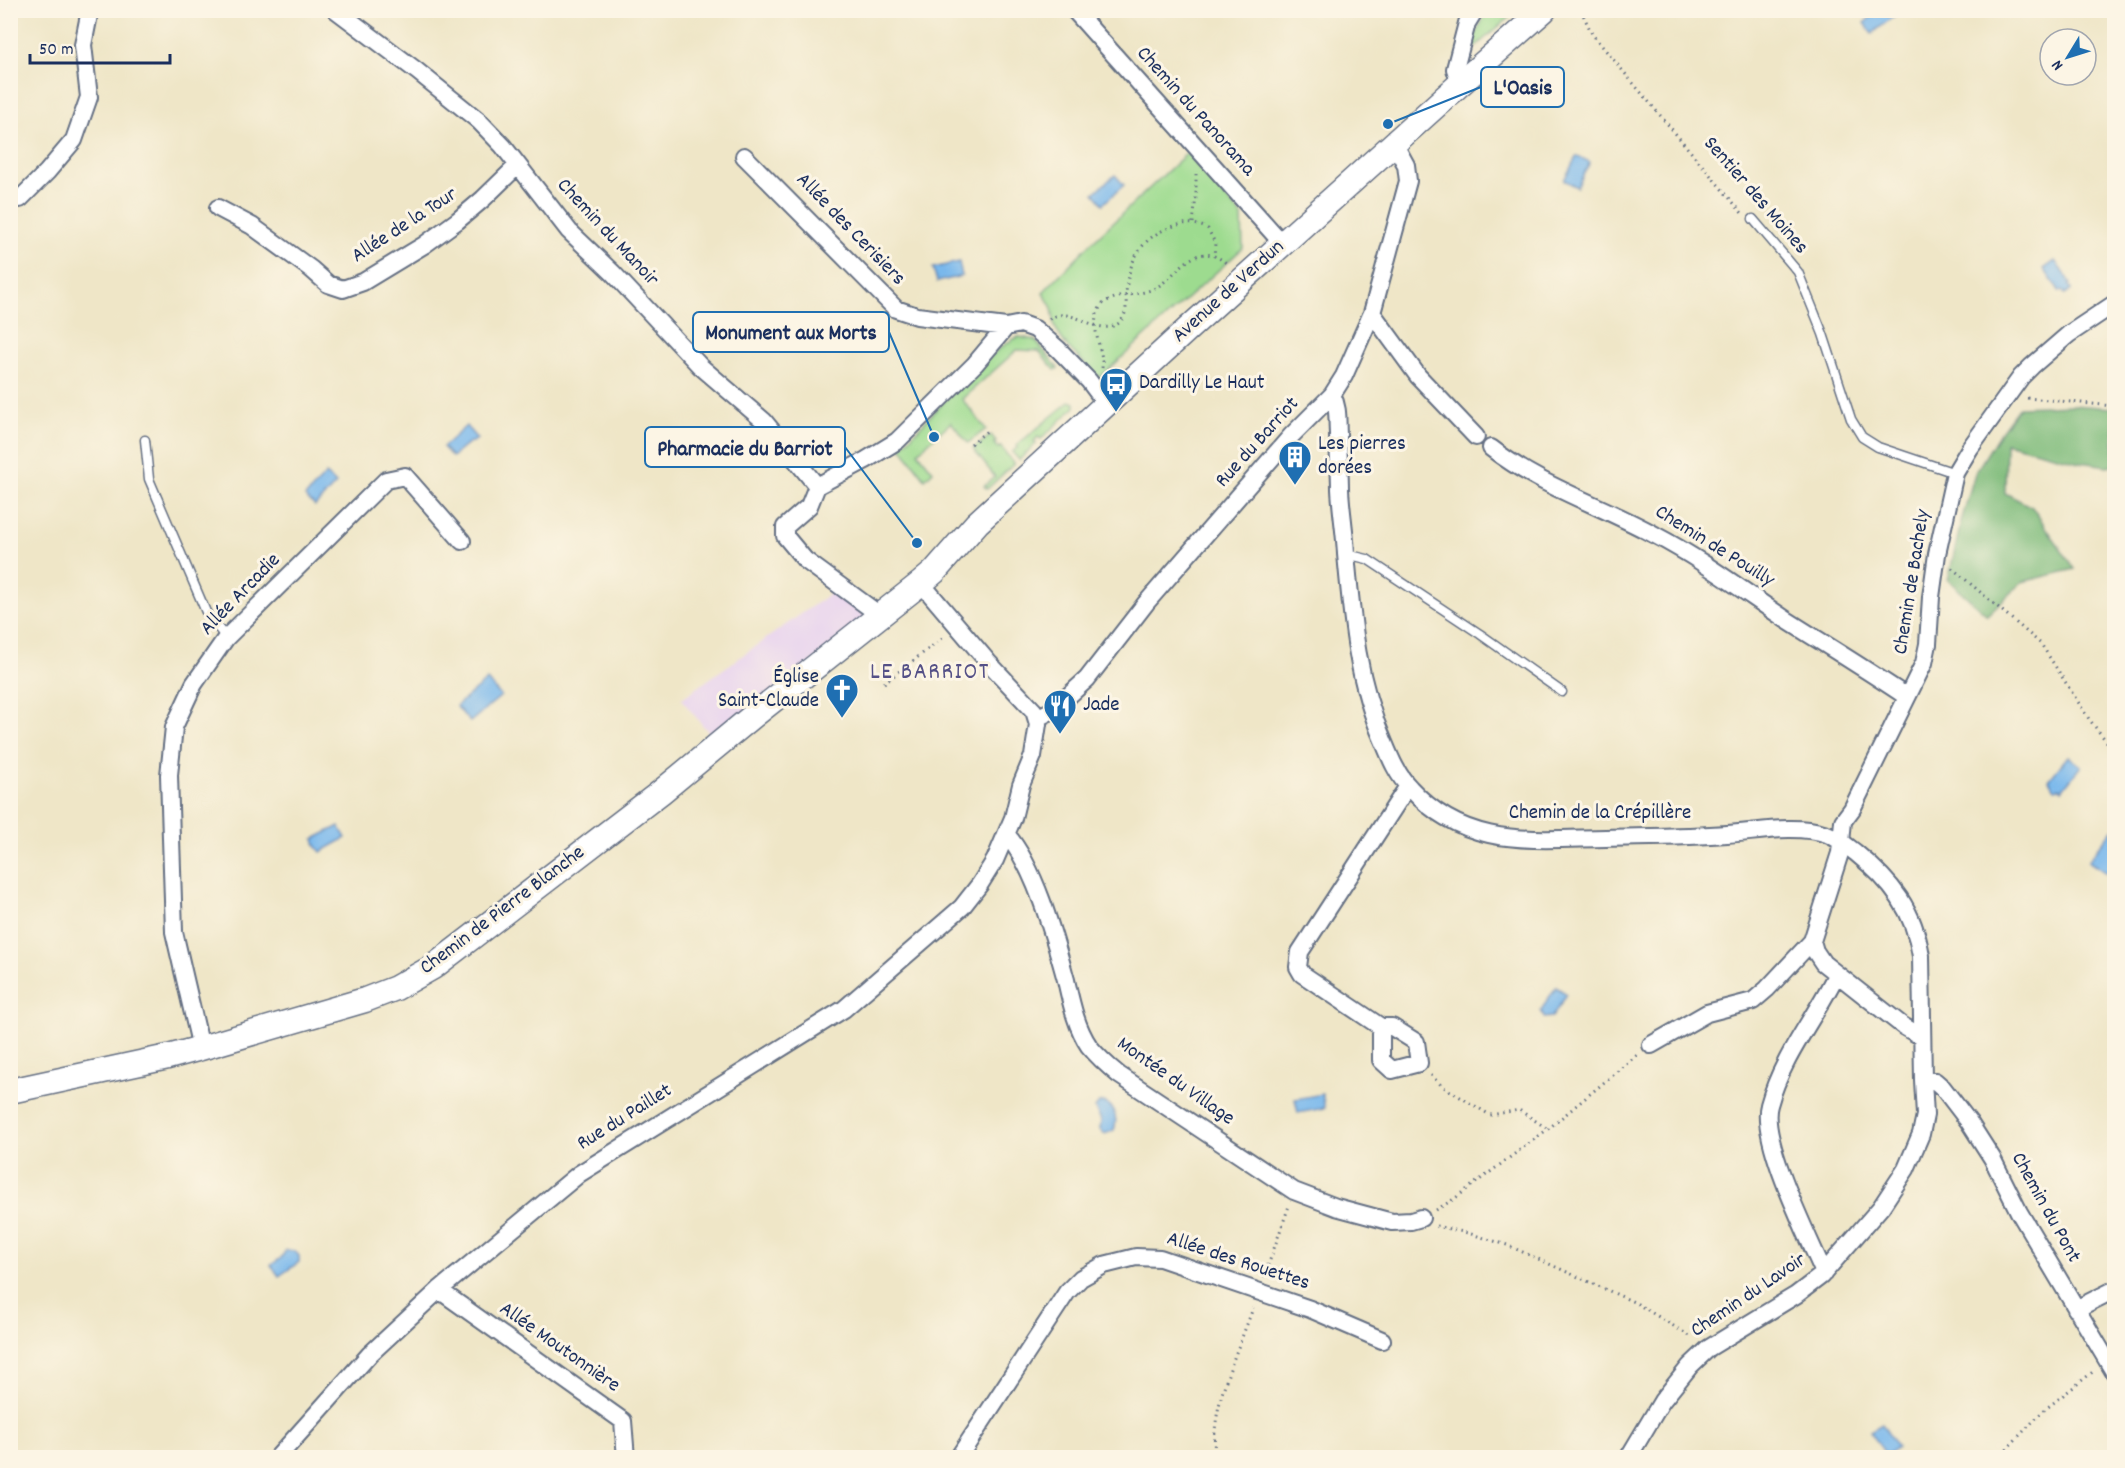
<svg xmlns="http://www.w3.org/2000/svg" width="2125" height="1468" font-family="Dekko,sans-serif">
<rect width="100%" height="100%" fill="#fcf5e5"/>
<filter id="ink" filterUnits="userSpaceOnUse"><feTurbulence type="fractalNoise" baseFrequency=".0167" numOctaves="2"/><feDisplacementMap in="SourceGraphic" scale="12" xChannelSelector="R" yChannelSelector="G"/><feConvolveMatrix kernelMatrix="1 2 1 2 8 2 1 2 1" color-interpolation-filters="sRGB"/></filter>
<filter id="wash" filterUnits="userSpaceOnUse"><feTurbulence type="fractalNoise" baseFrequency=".008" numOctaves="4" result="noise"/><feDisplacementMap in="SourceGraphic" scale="24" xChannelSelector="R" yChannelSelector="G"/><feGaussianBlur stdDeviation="1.35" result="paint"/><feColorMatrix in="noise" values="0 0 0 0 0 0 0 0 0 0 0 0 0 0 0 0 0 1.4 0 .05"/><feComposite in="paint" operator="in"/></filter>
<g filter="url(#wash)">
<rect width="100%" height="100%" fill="#efe6c7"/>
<!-- built -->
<path fill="#e7d2ef" d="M 835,590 L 867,618 L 715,740 L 681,699 Z"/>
<!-- green -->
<path fill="#9ddb8f" stroke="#5c8576" stroke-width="1.5" d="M 1487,11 L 1507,11 L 1511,16 L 1469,52 L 1468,50 Z
M 1187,153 L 1242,216 L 1243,248 L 1099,378 L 1066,345 L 1060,336 L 1055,327 L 1052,308 L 1043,292 L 1091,243 Z
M 1019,337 L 1035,340 L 1058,368 L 1055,370 L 1039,351 L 1017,350 L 962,399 L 986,429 L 968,443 L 951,422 L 918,452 L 933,471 L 925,479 L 901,447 C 925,423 992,345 1019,337 Z
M 1070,401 L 1075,403 L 1075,407 L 1041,439 L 1038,437 L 1034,441 L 1036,444 L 1019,460 L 1012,452 L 1018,447 L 1017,445 Z
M 991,435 L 996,441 L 994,443 L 998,448 L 1001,447 L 1014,464 L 987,489 L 984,486 L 995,477 L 973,449 Z"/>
<!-- forest -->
<path fill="#7ebb7a" stroke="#4c756c" stroke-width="1.5" d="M 2072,405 L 2114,408 L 2114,467 L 2080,462 L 2006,443 L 2005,493 L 2032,507 L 2075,569 L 2022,582 L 1987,615 L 1948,580 L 1961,522 L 1975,473 L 2000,433 L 2019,407 Z"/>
<!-- water -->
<path fill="#79b8ec" stroke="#4a74a5" stroke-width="1.5" d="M 1878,11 L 1897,11 L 1899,12 L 1872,34 L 1864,23 Z
M 1577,156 L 1590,162 L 1577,187 L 1564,180 Z
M 1115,175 L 1124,185 L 1103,204 L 1094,193 Z
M 2055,261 L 2071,284 L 2069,285 L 2072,289 L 2065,294 L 2062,290 L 2060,292 L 2044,269 Z
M 959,262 L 962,276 L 937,282 L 933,268 Z
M 466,426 L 477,439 L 473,442 L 470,442 L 452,457 L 443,447 Z
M 326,474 L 336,484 L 315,506 L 305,497 Z
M 487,680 L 501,696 L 470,722 L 456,706 Z
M 2068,756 L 2081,766 L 2062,790 L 2060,788 L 2055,789 L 2049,780 Z
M 339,826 L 346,838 L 321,852 L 316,846 L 314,839 Z
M 2113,829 L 2114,830 L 2114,878 L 2088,861 Z
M 1556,987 L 1567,994 L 1552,1017 L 1544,1018 L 1541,1010 Z
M 1322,1094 L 1325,1108 L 1298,1113 L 1295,1099 Z
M 1104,1102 C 1115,1108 1118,1119 1114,1130 L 1105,1134 L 1100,1130 L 1101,1120 L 1095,1108 L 1099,1103 Z
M 286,1250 L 295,1251 L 299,1256 L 299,1262 L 279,1276 L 271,1265 L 281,1258 Z
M 1882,1424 L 1897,1447 L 1886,1455 L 1870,1431 Z"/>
</g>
<g filter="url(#ink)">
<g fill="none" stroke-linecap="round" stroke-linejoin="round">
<!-- lane casing -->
<g stroke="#656f83" stroke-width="11">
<path id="lane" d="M 1753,219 L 1798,272 L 1823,334 L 1851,419 L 1862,437 L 1878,447 L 1955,473
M 145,440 L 149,479 L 206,612 L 226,638
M 1346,554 L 1367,559 L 1480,634 L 1562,692"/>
</g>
<!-- street casing -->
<g stroke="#656f83" stroke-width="20">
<path id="street" d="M 336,10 L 417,71 L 479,121 L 503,146 L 569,231 L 613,273 L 700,366 L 764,421 L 817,486
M 1074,10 L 1282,243
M 1460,84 L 1455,69 L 1467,23 L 1475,10
M 744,156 L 896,309 L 917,316 L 1006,327 L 1021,324 L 1035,329 L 1058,349 L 1089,381 L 1107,405
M 20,199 L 47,172 L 74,140 L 89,97 L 83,45 L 90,10
M 218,208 L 252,226 L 311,269 L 328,284 L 343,289 L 363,282 L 424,245 L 457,221 L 483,199 L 518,165
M 1372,313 L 1418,376 L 1476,437
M 1332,395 C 1339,408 1337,420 1338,434 C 1338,452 1340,471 1340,489 C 1341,511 1345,532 1346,554 C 1352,618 1357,681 1383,740 C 1390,757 1397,775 1410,788 C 1465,849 1532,839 1606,838 C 1646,837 1687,837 1727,834 C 1758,832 1796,824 1827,834 C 1838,838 1847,846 1856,853 C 1892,882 1914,910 1921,956 L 1923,1080 L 1925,1115 L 1921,1134 L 1906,1169 L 1881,1207 L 1821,1276 L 1796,1295 L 1709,1348 L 1690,1366 L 1662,1401 L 1628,1458
M 1491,448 C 1541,487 1601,505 1655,535 C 1701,559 1742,590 1785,619 C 1826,645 1867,670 1907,697
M 817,486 L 866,460 L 897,441 L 975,364 L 1006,327
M 817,486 L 809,506 L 785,527 L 785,536 L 805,560 L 881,616
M 1037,718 L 1053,710 L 1087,679 L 1146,603 L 1291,436 L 1332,395 L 1344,376 L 1372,313 L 1408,181 L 1406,165 L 1394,143
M 1007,835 C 1036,869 1054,937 1066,980 C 1071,1002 1076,1027 1089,1046 C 1098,1057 1108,1066 1119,1075 L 1294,1191 L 1336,1207 L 1392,1222 L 1411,1221 L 1421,1218
M 1812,941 L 1815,951 L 1823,963 L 1903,1026 L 1922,1037
M 1381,1027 L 1392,1027 L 1416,1042 L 1419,1063 L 1392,1070 L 1381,1060 L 1381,1027 L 1302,974 L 1298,967 L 1300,952 L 1408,786
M 1651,1045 L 1707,1013 L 1753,1001 L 1767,989 L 1812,941 L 1840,853 L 1843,821 L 1852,809 L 1924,663 L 1928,644 L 1931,597 L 1937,554 L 1955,473 L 1970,448 L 2021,377 L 2032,366 L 2069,334 L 2114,304
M 201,1048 L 174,932 L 169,775 L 174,727 L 194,684 L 226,638 L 386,480 L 405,476 L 462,541
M 1923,1080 L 1935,1081 L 1943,1088 L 1969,1122 L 1992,1158 L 2019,1212 L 2114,1372
M 1824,1273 C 1809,1238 1759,1139 1769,1105 C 1782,1057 1815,1018 1836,975
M 439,1290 L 623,1421 L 626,1458
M 2076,1309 L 2114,1290
M 277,1458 L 370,1354 L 439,1290 L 579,1174 L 844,1009 L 962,907 L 980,884 L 995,860 L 1013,818 L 1021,785 L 1033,756 L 1038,724 L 1034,711 L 988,662 L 921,583
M 958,1458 L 1067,1292 L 1081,1278 L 1104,1265 L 1136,1257 L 1160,1258 L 1310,1309 L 1382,1340"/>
</g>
<!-- secondary casing -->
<g stroke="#656f83" stroke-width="27">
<path id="secondary" d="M 10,1091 L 168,1057 L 201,1048 L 365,1000 L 396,988 L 433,967 L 661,792 L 753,716 L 921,583 L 934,572 L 977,523 L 1189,328 L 1460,84 L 1544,10"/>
</g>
<!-- path -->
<path stroke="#656f83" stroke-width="3" stroke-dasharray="1.5 4.5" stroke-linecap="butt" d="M 1581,10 L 1592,34 L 1742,213
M 1193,223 L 1196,197 L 1196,174
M 1049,319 C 1072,303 1097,339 1119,323 C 1128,315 1126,303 1126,293 C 1128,264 1140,238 1169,228 C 1183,222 1195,222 1208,229 L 1215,243 L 1214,257
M 1102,368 C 1104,347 1087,326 1101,306 C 1110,294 1139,296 1153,289 C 1177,279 1193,236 1226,263
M 2027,398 L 2114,406
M 971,444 L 987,431
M 1952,568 L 2041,644 L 2089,719 L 2114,751
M 884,683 L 944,637
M 1431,1075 L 1442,1086 L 1490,1115 L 1519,1110 L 1548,1129
M 1436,1210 L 1454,1199 L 1548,1129 L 1637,1055
M 1436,1226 L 1468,1233 L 1507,1245 L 1636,1303 L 1693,1338
M 1264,1277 L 1289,1206
M 1215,1458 C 1210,1406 1236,1356 1253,1308
M 1998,1458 L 2043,1411 L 2094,1371"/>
<!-- lane -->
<use href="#lane" stroke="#fff" stroke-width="8"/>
<!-- street -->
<use href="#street" stroke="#fff" stroke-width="16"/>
<!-- secondary -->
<use href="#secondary" stroke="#fff" stroke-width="24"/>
</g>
</g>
<!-- icons -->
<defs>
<g id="bus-pin" transform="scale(1.725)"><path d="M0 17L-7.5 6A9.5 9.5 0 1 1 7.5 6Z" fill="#1f6fb2" stroke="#fcf5e5"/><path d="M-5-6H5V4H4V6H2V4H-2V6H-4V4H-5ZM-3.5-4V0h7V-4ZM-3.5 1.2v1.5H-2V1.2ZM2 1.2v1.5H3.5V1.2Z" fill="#fff"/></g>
<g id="building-pin" transform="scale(1.725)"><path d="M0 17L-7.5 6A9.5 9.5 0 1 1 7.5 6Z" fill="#1f6fb2" stroke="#fcf5e5"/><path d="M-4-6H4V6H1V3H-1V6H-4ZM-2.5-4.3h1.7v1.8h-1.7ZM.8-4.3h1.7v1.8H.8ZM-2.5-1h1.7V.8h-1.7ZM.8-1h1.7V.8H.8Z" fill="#fff"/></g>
<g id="church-pin" transform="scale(1.725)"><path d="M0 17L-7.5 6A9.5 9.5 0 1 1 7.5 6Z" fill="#1f6fb2" stroke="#fcf5e5"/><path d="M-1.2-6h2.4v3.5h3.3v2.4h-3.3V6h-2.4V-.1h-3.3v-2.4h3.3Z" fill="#fff"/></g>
<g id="restaurant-pin" transform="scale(1.725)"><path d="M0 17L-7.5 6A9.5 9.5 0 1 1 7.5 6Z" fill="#1f6fb2" stroke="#fcf5e5"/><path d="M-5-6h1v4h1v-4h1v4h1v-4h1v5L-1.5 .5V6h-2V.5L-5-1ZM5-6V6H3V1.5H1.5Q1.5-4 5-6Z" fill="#fff"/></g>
</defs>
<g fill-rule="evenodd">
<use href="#bus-pin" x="1116" y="384"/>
<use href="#building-pin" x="1295" y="457"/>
<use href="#church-pin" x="842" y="690"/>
<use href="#restaurant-pin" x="1060" y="706"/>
</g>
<g text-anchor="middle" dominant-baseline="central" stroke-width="6" stroke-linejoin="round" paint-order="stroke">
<!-- street labels -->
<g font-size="21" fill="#1b2f5e" stroke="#fcf5e5">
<text transform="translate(1195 112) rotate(48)">Chemin du Panorama</text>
<text transform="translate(1755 196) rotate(49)">Sentier des Moines</text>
<text transform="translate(405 226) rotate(-33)">Allée de la Tour</text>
<text transform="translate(850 230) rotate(46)">Allée des Cerisiers</text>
<text transform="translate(607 233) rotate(47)">Chemin du Manoir</text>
<text transform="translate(1229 292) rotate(-42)">Avenue de Verdun</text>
<text transform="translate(1258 443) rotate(-48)">Rue du Barriot</text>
<text transform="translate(1714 547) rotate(32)">Chemin de Pouilly</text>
<text transform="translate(1913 582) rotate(-81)">Chemin de Bachely</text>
<text transform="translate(241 595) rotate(-46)">Allée Arcadie</text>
<text x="1600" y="814">Chemin de la Crépillère</text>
<text transform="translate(503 911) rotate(-37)">Chemin de Pierre Blanche</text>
<text transform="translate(1175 1082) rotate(35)">Montée du Village</text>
<text transform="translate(625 1118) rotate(-32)">Rue du Paillet</text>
<text transform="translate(2045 1208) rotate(61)">Chemin du Pont</text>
<text transform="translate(1238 1262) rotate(18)">Allée des Rouettes</text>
<text transform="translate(1749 1296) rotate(-34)">Chemin du Lavoir</text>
<text transform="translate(559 1348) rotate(35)">Allée Moutonnière</text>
</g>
<!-- poi labels -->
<g font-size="21" fill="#1b2f5e" stroke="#fcf5e5" text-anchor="start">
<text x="1139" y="384">Dardilly Le Haut</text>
<text x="1318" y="445">Les pierres<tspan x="1318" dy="24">dorées</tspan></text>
<text x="819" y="678" text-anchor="end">Église<tspan x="819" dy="24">Saint-Claude</tspan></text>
<text x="1083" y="706">Jade</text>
</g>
<!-- quarter labels -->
<g font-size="24" letter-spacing="1.5" fill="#555187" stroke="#fcf5e5">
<text x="930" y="673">LE BARRIOT</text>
</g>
</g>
<!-- callouts -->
<path fill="none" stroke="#1f6fb2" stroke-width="2" d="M1388 124L1481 87M934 437L889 332M917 543L845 447"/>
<g fill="#1f6fb2" stroke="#fcf5e5" stroke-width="2">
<circle cx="1388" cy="124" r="6"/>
<circle cx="934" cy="437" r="6"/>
<circle cx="917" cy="543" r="6"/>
</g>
<g fill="#fcf5e5" stroke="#1f6fb2" stroke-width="2">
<rect x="1481" y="67" width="83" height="40" rx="6"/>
<rect x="693" y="312" width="196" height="40" rx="6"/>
<rect x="645" y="427" width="200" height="40" rx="6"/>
</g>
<g font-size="22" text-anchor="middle" font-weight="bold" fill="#1b2f5e">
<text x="1523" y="94">L'Oasis</text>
<text x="791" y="339">Monument aux Morts</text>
<text x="745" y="455">Pharmacie du Barriot</text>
</g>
<!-- margin -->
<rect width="2125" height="1468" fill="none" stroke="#fcf5e5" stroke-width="36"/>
<!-- north arrow -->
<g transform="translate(2068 57) rotate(232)"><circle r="28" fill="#fcf5e5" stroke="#a2a6af" stroke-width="1.5"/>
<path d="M0-4.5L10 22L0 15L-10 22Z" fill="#1f6fb2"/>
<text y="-9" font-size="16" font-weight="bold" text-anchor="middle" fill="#1b2f5e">N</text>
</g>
<!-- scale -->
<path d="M30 54v9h140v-9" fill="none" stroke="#1b2f5e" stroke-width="3"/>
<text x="39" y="54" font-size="18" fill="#1b2f5e" stroke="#fcf5e5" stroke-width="4.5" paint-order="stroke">50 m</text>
</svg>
